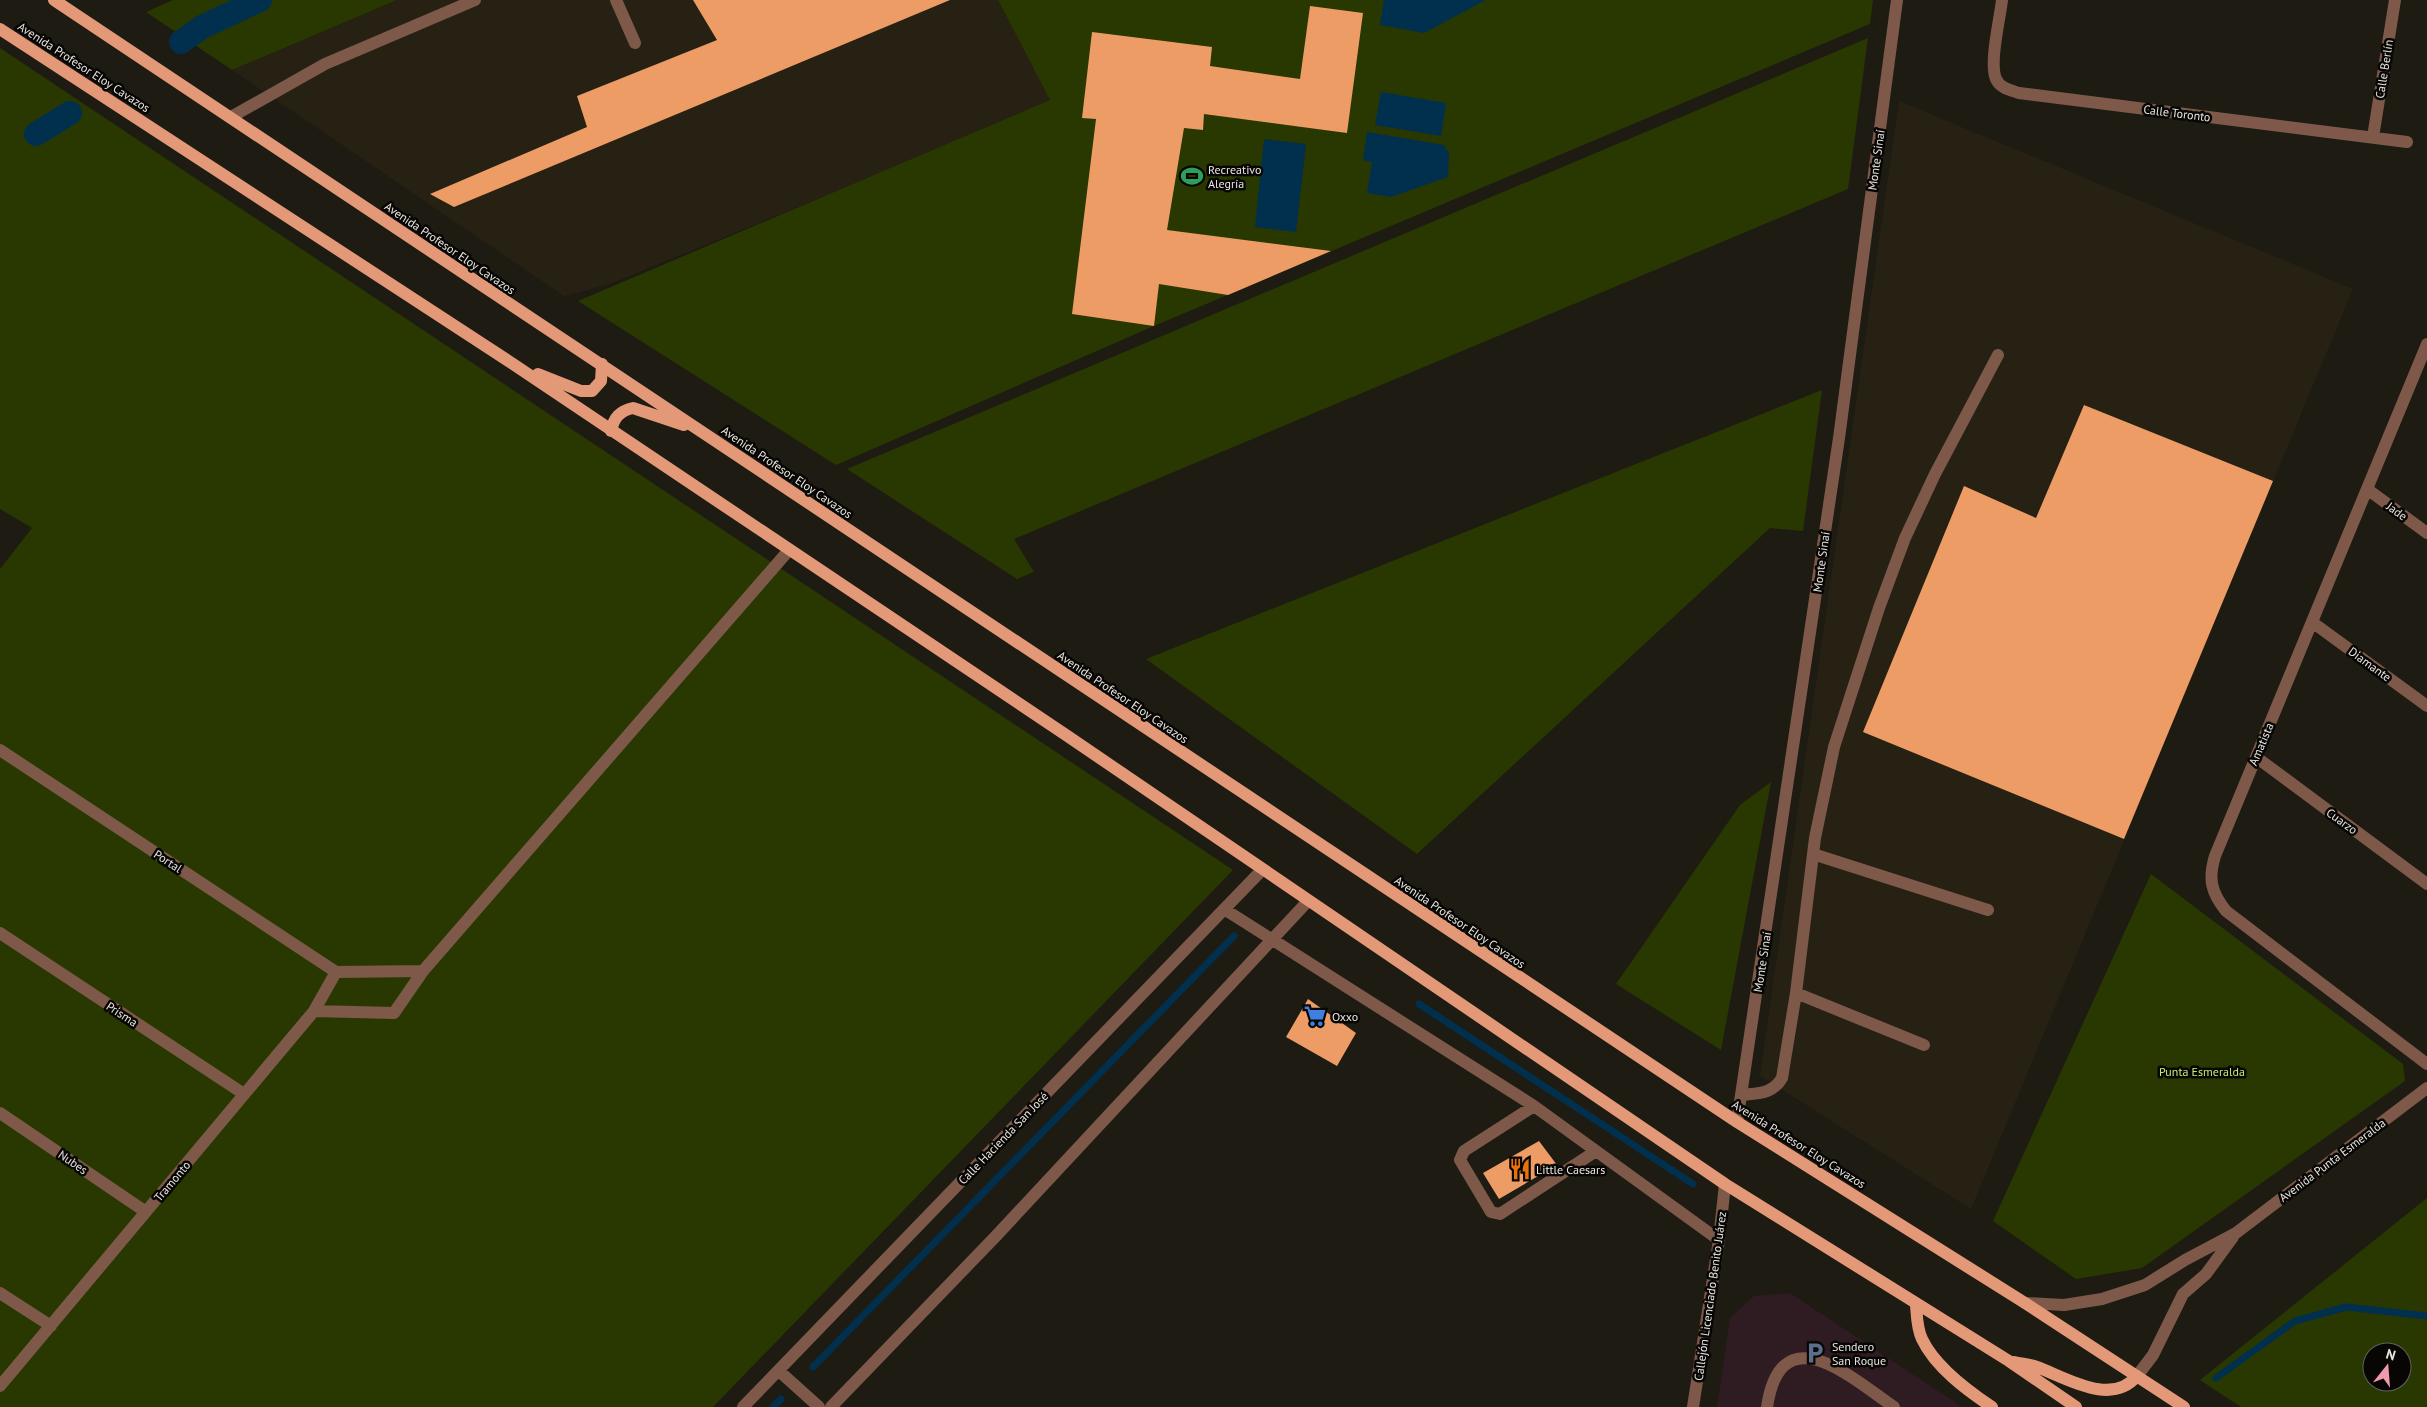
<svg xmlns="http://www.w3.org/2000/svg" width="2427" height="1407" font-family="'PT Sans',sans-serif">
<rect width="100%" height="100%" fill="#1e1b13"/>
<!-- commercial -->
<path fill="#2e1c22" d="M 1790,1293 L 1962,1407 L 1717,1407 L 1730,1318 L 1754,1296 Z"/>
<!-- built -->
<path fill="#262113" d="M 397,0 L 998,0 L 1051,100 L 1020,116 L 610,284 L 564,296 L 232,70 Z
M 1899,101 L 2353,289 L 1971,1209 L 1760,1076 Z"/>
<!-- green -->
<path fill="#283800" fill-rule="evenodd" d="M 173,0 L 397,0 L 232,70 L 146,12 Z
M 998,0 L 1873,0 L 1870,24 L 1154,326 L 836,465 L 578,301 L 1050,100 Z
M 1868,38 L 1848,189 L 1014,539 L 1034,572 L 1017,579 L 847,469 Z
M 0,48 L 1233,870 L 713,1407 L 0,1407 L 0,569 L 32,528 L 0,509 Z
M 1822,390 L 1803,531 L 1770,528 L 1417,854 L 1146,659 Z
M 1771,782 L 1721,1050 L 1616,984 L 1740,805 Z
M 2151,874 L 2403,1064 L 2405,1081 L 2142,1268 L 2076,1279 L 1993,1221 Z
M 2427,1198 L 2427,1407 L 2241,1407 L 2200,1380 ZM 2372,1352 L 2402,1352 L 2402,1382 L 2372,1382 Z"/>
<!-- water -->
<path fill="#00304d" d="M 1384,0 L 1486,0 L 1424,33 L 1380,25 Z
M 1381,92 L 1446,103 L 1441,136 L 1375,125 Z
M 1367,132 L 1444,145 L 1449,154 L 1448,177 L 1391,197 L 1367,193 L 1372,162 L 1363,160 Z
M 1264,139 L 1306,144 L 1296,232 L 1255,227 Z"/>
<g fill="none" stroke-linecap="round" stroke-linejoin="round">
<!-- stream -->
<path stroke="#00304d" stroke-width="7" d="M 1419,1004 L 1693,1184
M 813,1367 L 1234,936
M 2216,1378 L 2295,1321 L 2346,1307 L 2427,1316
M 773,1407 L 781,1399"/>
<!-- canal -->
<path stroke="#00304d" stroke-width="24" d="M 181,42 L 202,27 L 260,0
M 36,134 L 70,113"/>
</g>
<!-- building -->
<path fill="#ed9c65" d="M 693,0 L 950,0 L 454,207 L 430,194 L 587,127 L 577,96 L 717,40 Z
M 1310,6 L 1363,13 L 1347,133 L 1204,114 L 1203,130 L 1184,128 L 1167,230 L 1331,251 L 1228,295 L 1159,284 L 1154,326 L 1072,314 L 1096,119 L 1082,118 L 1092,32 L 1212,47 L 1210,66 L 1300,79 Z
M 2084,405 L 2273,481 L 2124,839 L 1863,732 L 1964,486 L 2036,518 Z
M 1308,999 L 1356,1033 L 1337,1066 L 1286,1037 Z
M 1539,1141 L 1557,1165 L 1499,1199 L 1483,1173 Z"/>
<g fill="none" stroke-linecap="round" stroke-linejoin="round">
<!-- minor -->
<path stroke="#7e594a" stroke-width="12" d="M 616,0 L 635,43
M 2002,0 C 2000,19 1989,63 1996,79 C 2000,88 2010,90 2019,93 L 2407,142
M 231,117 L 325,64 L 475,0
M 2373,137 L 2395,0
M 2427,344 L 2215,856 C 2208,879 2211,892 2226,911 L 2427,1064
M 2367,489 L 2427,533
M 2312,622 L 2427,706
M 0,750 L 336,972
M 2256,757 L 2427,884
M 1813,854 L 1988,910
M 1224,909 L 1534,1106 L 1719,1240
M 0,933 L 244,1094
M 336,972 L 423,971
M 1796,993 L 1924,1045
M 314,1011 L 394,1013 L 423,971 L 789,550
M 1742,1095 C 1758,1093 1773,1094 1782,1078 L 1796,993 L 1815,838 L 1834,747 L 1879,608 L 1905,538 L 1935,474 L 1998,355
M 1534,1106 L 1464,1151 L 1460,1160 L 1491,1212 L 1500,1214 L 1596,1151
M 0,1113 L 146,1212
M 1737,1122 L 1839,438 L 1897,0
M 0,1293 L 51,1326
M 2025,1303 L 2064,1305 L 2102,1299 L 2145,1285 L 2185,1260 L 2236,1233 L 2427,1088
M 779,1371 L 819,1407
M 2137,1376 L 2153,1355 L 2183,1294 L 2206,1274 L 2233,1237
M 0,1386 L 314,1011 L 336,972
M 743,1407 L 1262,870
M 831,1407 L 996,1236 L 1308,901
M 1693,1407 L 1719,1240 L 1725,1184
M 1767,1407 C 1781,1314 1851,1377 1894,1407"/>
<!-- major -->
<path stroke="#e39878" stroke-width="12" d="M 54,0 L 1737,1122 L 2025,1303 L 2184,1407
M 0,29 L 513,364 L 1066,735 L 1725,1184 L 2009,1361 L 2076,1407
M 538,374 L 581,391 L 592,391 L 601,381 L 602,364
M 611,431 C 614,417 620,411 633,408 L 684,425
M 1916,1305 C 1917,1317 1917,1329 1922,1339 C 1935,1367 1968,1391 1992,1407
M 2014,1362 C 2021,1364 2030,1364 2037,1367 C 2067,1378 2111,1407 2137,1376"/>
</g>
<!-- icons -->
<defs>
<g id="stadium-bare" transform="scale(1.725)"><path d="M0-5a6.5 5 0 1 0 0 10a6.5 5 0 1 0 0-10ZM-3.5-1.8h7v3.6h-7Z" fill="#2e9e5b" stroke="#070604" stroke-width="2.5" paint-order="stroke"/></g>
<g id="supermarket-bare" transform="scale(1.725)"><path d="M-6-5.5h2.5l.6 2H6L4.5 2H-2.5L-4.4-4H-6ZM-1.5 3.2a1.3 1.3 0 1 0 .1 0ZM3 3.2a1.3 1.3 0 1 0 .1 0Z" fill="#3f7fe0" stroke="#070604" stroke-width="2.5" paint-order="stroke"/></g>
<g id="restaurant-bare" transform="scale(1.725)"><path d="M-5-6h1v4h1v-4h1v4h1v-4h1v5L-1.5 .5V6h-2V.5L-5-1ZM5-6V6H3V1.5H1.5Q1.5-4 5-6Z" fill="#e8710a" stroke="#070604" stroke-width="2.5" paint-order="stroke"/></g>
<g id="parking-bare" transform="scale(1.725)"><path d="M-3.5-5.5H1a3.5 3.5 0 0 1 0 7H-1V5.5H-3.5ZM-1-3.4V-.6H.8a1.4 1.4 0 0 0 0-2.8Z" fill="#5c6f8a" stroke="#070604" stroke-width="2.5" paint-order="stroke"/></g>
</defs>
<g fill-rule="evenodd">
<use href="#stadium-bare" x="1192" y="176"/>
<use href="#supermarket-bare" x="1315" y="1016"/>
<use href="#restaurant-bare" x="1520" y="1169"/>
<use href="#parking-bare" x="1815" y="1353"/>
</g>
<g text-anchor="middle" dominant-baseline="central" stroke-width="5" stroke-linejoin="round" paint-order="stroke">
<!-- street labels -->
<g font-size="12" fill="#e7e5df" stroke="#070604">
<text transform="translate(84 67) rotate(33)">Avenida Profesor Eloy Cavazos</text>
<text transform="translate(2384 69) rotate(-81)">Calle Berlín</text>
<text transform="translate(2177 113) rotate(7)">Calle Toronto</text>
<text transform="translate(1876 160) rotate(-82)">Monte Sinaí</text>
<text transform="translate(450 248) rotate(34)">Avenida Profesor Eloy Cavazos</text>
<text transform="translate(787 472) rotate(34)">Avenida Profesor Eloy Cavazos</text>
<text transform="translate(2397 511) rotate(36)">Jade</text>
<text transform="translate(1821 562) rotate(-82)">Monte Sinaí</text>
<text transform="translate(2370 664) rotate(36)">Diamante</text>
<text transform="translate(1123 697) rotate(34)">Avenida Profesor Eloy Cavazos</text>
<text transform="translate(2261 744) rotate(-67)">Amatista</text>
<text transform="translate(2342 821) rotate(36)">Cuarzo</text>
<text transform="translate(168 861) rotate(33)">Portal</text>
<text transform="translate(1460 922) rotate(34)">Avenida Profesor Eloy Cavazos</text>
<text transform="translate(1762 962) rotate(-81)">Monte Sinaí</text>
<text transform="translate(122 1014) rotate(33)">Prisma</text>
<text transform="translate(1003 1138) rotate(-46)">Calle Hacienda San José</text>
<text transform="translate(1799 1144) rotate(32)">Avenida Profesor Eloy Cavazos</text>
<text transform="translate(2332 1160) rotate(-37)">Avenida Punta Esmeralda</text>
<text transform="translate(73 1162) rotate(34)">Nubes</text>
<text transform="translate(172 1181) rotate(-50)">Tramonto</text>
<text transform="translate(1710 1296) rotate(-82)">Callejón Licenciado Benito Juárez</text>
</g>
<!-- poi labels -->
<g font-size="12" fill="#e7e5df" stroke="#070604" text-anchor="start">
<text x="1208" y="169">Recreativo<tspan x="1208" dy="14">Alegría</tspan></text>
<text x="1332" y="1016">Oxxo</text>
<text x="1536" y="1169">Little Caesars</text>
<text x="1832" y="1346">Sendero<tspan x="1832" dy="14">San Roque</tspan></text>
</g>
<!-- park labels -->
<g font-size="12" fill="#c5ec77" stroke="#070604">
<text x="2202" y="1071">Punta Esmeralda</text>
</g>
</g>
<!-- north arrow -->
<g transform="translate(2387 1367) rotate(17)"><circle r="24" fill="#070604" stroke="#615f5c"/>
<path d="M0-4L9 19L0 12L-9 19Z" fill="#f29aad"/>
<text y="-8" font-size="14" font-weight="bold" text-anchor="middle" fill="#e7e5df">N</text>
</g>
</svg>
